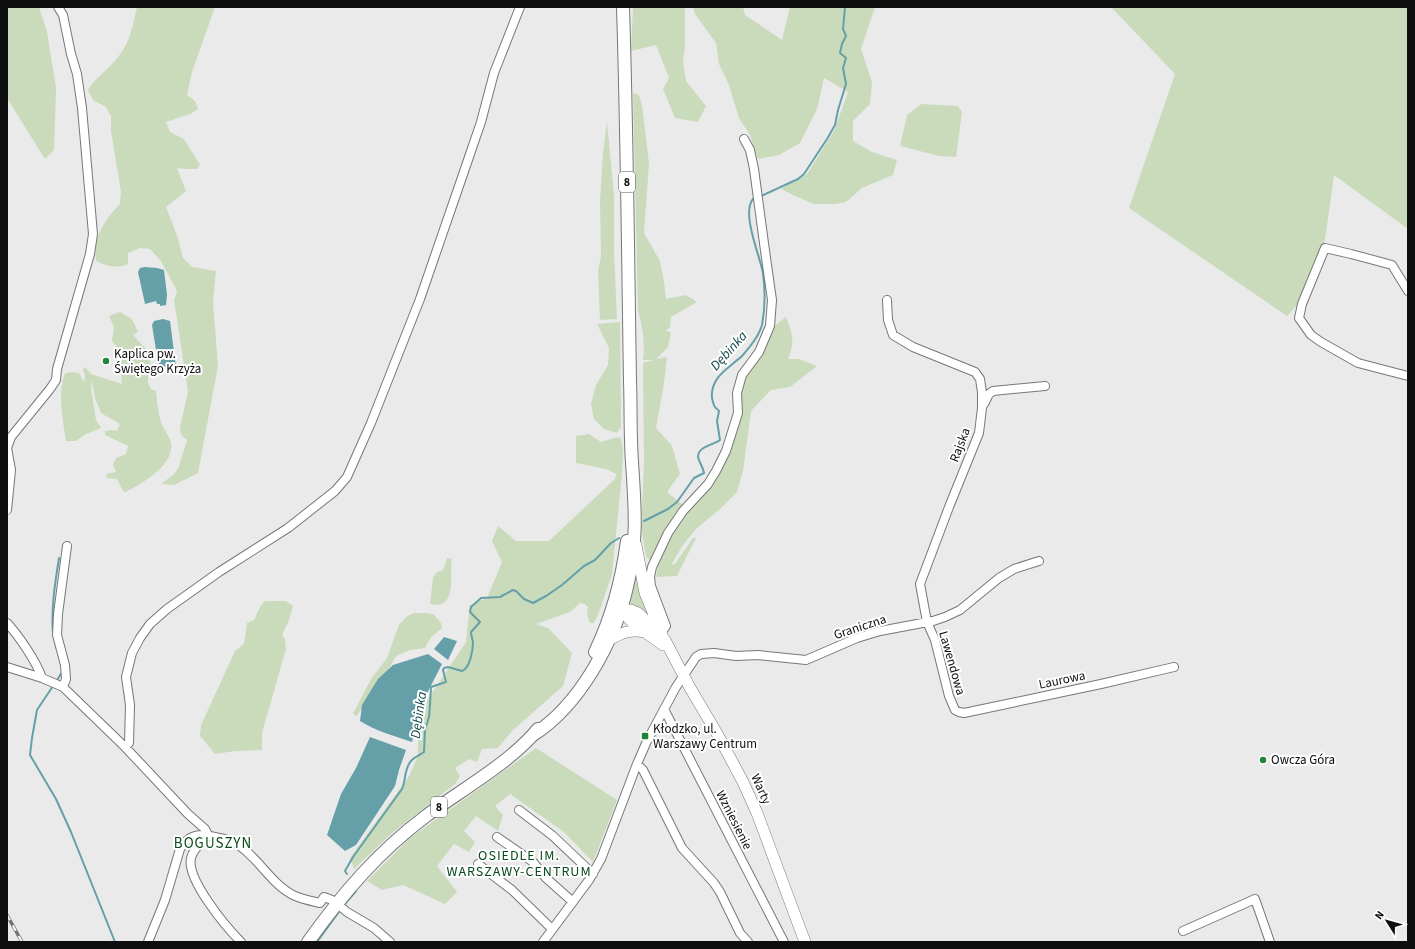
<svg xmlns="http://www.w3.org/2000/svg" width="1415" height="949" font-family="'Source Sans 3',sans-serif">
<rect width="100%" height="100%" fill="#eaeaeb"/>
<!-- green -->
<path fill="#c9dbbb" d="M 7,7 L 39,7 L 47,32 L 56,88 L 54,150 L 45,159 L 7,98 Z
M 137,7 L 215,7 L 192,72 L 187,95 L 195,101 L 198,109 L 190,114 L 166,122 L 170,132 L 184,139 L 200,165 L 197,169 L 186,169 L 177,168 L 186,191 L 166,207 L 178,238 L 183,258 L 192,267 L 216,271 L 213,302 L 218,366 L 198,473 L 174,485 L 161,484 L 173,475 L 178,469 L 187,440 L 181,435 L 180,427 L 188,392 L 174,300 L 177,291 L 161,261 L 150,249 L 140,248 L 128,253 L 128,264 C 117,269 106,266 96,261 C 93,238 104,220 120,204 L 121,192 L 111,131 L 111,116 L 106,107 L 93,100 L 88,90 C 96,77 109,69 118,57 C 130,43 133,25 137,7 Z
M 633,7 L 685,7 L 685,45 L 683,62 L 686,81 L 706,106 L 698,122 L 675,118 L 663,89 L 669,78 L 656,45 L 631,51 Z
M 693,7 L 743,7 L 745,15 L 782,40 L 790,7 L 875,7 L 861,49 L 872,82 L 870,104 L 853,121 L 853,141 L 872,152 L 897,160 L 893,175 L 862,188 L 846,202 L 836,204 L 814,204 L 795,196 L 781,189 L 807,174 L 834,131 L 848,92 L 824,78 L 817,109 L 800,143 L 779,155 L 758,159 L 750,135 L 739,118 L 729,85 L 719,64 L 716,43 L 695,14 Z
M 1111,7 L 1408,7 L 1408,229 L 1334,175 L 1324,247 L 1300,302 L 1287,316 L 1129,208 L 1175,74 Z
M 633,93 L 639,95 L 642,105 L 649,164 L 644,233 L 660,261 L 664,282 L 666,299 L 686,295 L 697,302 L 671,317 L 670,328 L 666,330 L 671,333 L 668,347 L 656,359 L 667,357 L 664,383 L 656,428 L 672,446 L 680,474 L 667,492 L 684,506 L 665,532 L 650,560 L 646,557 L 641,527 L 644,463 L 643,363 L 653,360 L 643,360 C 645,344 643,327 638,311 Z
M 921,104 L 958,106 L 962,112 L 956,157 L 939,156 L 900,146 L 907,115 Z
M 607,121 L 614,195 L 614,251 L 617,319 L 600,320 L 598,271 L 601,256 L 600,201 L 603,153 Z
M 120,312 L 132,319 L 138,332 L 133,335 L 146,349 L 153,370 L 148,375 L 148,383 L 151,389 L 156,391 C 157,402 158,416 163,427 C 166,433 170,437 171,443 C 175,465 141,485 125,492 L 123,491 L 117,479 L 107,478 L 106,474 L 116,472 L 113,465 L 116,458 L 126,454 L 128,446 L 105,435 L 105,431 L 111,430 L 117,431 L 120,424 L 101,413 L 95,398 L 92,381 L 91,388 L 96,420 L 101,428 L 86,434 L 76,441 L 66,441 C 63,420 57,394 65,373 L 73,372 L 79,373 L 84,382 L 85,376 L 83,369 L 85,367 L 91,374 L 122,384 L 119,350 L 112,341 L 114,327 L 109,316 Z
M 786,317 C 793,336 795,340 788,359 L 799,359 L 817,366 L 790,387 L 771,390 L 751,411 L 743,471 L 737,492 L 720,509 L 695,530 L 683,545 L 671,565 L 675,564 L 693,538 L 696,538 L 677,576 L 656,577 L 660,556 L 671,535 L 686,512 L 719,472 L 740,392 L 746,376 L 773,327 Z
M 620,322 L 621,427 L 617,433 L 604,429 L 594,419 L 591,404 L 596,385 L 608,365 L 609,348 L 597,324 Z
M 589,434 L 601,442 L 618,437 L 621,438 L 623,451 L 622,475 L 612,574 L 598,615 L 594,623 L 590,623 L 587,614 L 588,607 L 585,604 L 580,603 L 570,612 L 536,624 L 548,628 L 572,653 L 563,686 L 512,731 L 498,748 L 482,749 L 477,762 L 469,759 L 455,768 L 460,776 L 455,784 L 392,833 L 354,869 L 350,858 L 409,776 L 418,756 L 418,714 L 466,642 L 470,605 L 487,598 L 502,562 L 492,541 L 498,526 L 516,541 L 549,541 L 615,479 L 616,474 L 606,469 L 576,463 L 576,436 Z
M 636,555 L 653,620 L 625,607 Z
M 447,558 L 452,559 C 449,574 458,611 430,604 L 433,578 L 437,572 L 443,570 Z
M 265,601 L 286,601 L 293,606 L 289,620 L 282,635 L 285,639 L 286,649 L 262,733 L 262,750 L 235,751 L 215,754 L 200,736 L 201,725 L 235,651 L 244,644 L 247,623 L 254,620 L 260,607 Z
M 414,613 L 425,613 L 433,614 L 441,623 L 442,628 L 431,637 L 425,648 L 410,650 L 396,656 L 390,667 L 372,692 L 357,716 L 353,714 L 371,679 L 387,658 L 399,625 L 406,617 Z
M 536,748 L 617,800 L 593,862 L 564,832 L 510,794 L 495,806 L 503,815 L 498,831 L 476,816 L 464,831 L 475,842 L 469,852 L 454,844 L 437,866 L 457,892 L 445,904 L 403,885 L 382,890 L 367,881 L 410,838 Z"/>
<!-- water -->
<path fill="#65a0a8" d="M 145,267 L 157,268 L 164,270 L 167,295 L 166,305 L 160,306 L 160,304 L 157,304 L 156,301 L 145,304 L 138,272 L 140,268 Z
M 163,319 L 170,321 L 176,367 L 161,367 L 158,362 L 152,325 L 154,321 Z
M 444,637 L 457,641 L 448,660 L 434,649 Z
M 428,654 L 442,664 L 421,705 L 412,742 C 394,736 376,731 360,721 L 362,705 L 378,679 L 393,665 Z
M 370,737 L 406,750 L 399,770 L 395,786 L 356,845 L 345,851 L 327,835 L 341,794 L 356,768 Z"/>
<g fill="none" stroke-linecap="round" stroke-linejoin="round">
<!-- stream -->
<path stroke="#65a0a8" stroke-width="2" d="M 761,196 L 798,179 L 804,174 L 827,139 L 835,125 L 838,110 L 846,84 L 843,68 L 846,58 L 840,53 L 842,44 L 846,36 L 843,29 L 845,7
M 644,521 L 668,509 L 677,502 L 694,478 L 704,473 C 703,467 699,462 698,457 C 698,446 714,445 720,440 L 717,421 L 719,411 C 718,409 716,409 715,407 C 713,405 713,401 712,398 C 710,377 729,368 742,356 C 750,347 759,336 762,325 C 765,309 765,288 763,273 C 760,256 741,213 753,199
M 53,633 C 51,608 55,583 59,558
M 54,637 L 57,650
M 56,682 L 62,672
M 53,686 L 37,710 L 32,738 L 30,755 L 56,799 L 71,832 L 115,942
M 347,874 L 345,871 L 353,857 L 402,789 C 406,780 404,769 411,761 C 414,757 420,755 424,752 L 425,730 L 429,717 L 430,705 L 431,687 L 446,682 L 443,670 L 444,668 L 448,667 L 462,671 C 470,668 473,650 473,642 C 472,638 471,635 471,632 L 480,622 L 470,612 L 471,607 L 481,598 L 500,597 L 513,590 L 516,591 L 524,599 L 533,603 L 546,596 L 562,585 L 584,566 L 595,560 L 611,543 L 619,538
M 343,906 L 356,891 L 355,889
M 317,942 L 341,909"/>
<!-- minor casing -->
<g stroke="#777778" stroke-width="10">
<path id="minor" d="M 1408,291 L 1392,265 L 1351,254 L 1325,248 L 1302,304 L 1299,318 L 1311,335 L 1321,342 L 1358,363 L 1408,376
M 887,300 L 888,320 L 893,335 L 913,347 L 975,372 L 980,379 L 982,392 L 982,408 L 979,433 L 949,507 L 920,584 L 927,622 L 935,640 L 949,696 L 955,710 L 959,712 L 964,713 L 1101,684 L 1174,667
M 984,404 L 989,394 L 993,391 L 1045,386
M 7,510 L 11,470 L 7,448 L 11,437 L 50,389 L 56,380 L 57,369 L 90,254 L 93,234 L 82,108 L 77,74 L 71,54 L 63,15 L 58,7
M 7,623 C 19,636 36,661 42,678
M 662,632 L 666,626 L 651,586 L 650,577 L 652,567 L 668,533 L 683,511 L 708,484 L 716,471 L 726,451 L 738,413 L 737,393 L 742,375 L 759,352 L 770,326 L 772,300 L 766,258 L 754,169 L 750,150 L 744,139
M 7,667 L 42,678 L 63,687 L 125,747 L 188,814 L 205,829 L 208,835
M 63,687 L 66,679 L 65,665 L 57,635 L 58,614 L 67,546
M 664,709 L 784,942
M 125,747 L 129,743 L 130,705 L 126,677 L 132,653 L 140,638 L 150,624 L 167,609 L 219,572 L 288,528 L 335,491 L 347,477 L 371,423 L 420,299 L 469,157 L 481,122 L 494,73 L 520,7
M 637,764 L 643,770 L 682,848 L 714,883 L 720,892 L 740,933 L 748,942
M 519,810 L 553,836 L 593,874
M 208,835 C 202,842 193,849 191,858 C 186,879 226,927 241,942
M 497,837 L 533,862 L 546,878 L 573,902
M 478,864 L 512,890 L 552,929
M 341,907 L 347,912 L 374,928 L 390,942
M 1183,931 L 1255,899 L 1270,942
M 148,942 L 165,900 L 180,849 C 187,837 196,833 210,836 C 219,838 229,839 237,844 C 258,857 271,884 293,895 C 301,899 311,901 320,903 L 324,897 L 332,900
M 543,942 L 589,880 L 601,859 L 637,764 L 647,741 L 676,687 L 696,657 L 701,654 L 714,653 L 736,656 L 758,655 L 806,660 L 857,638 L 880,631 L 933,621 L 945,617 L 960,610 L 999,578 L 1014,569 L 1039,561"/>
</g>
<!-- major casing -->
<g stroke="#777778" stroke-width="12">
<path id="major" d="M 636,545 L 645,593 L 662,634
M 614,608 L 621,610 L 631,610 L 638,613 L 665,640 L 689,686 L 719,737 L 743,782 L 757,813 L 805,942
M 621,610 L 634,624 L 663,645
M 609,640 C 621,633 631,629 644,632"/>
</g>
<!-- highway casing -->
<g stroke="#777778" stroke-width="14">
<path id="highway" d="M 595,652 C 612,617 622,579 627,541
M 533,735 C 580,705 615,640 627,587 C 638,542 635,507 632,462 C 630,435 631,408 630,381 C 628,257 627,132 623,7
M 308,942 C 343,893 378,852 426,816 C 461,790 510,763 538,729"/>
</g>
<!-- minor -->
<use href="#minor" stroke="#fff" stroke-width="8"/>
<!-- major -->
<use href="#major" stroke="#fff" stroke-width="11"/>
<!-- highway -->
<use href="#highway" stroke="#fff" stroke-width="12"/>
<!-- rail casing -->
<g stroke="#737373" stroke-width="3.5">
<path id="rail" d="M 7,915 L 22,942"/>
</g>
<!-- rail -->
<use href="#rail" stroke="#fff" stroke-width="2" stroke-dasharray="6" stroke-linecap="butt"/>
</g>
<!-- markers -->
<g fill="#20853a" stroke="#fff" stroke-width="1.5">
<circle cx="106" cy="361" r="4"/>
<rect x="641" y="732" width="8" height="8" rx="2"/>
<circle cx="1263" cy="760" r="4"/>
</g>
<g text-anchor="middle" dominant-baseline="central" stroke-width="4" stroke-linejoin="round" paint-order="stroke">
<!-- shield labels -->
<g fill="#fff" stroke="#565656" stroke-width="1">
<rect x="619" y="172" width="16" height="20" rx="3"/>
<rect x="431" y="797" width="16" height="20" rx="3"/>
</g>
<g font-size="12" font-weight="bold" fill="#0e0e0e">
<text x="627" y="182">8</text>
<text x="439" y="807">8</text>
</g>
<!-- poi labels -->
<g font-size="13" fill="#0e0e0e" stroke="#fff" text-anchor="start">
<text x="114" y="354">Kaplica pw.<tspan x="114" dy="15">Świętego Krzyża</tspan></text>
<text x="653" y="729">Kłodzko, ul.<tspan x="653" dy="15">Warszawy Centrum</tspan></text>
<text x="1271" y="760">Owcza Góra</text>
</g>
<!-- street labels -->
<g font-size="13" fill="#0e0e0e" stroke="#fff">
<text transform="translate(960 445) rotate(-69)">Rajska</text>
<text transform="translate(860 627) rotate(-18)">Graniczna</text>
<text transform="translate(952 663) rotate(74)">Lawendowa</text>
<text transform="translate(1062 680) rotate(-12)">Laurowa</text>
<text transform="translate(761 789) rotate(66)">Warty</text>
<text transform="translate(734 820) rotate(63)">Wzniesienie</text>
</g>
<!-- water labels -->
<g font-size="14" font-style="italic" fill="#10474d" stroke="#fff">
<text transform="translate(729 351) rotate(-48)">Dębinka</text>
<text transform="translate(419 715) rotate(-82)">Dębinka</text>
</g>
<!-- neighbourhood labels -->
<g font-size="14" letter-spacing="1" fill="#094c1c" stroke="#fff">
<text x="519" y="856">OSIEDLE IM.<tspan x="519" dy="16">WARSZAWY-CENTRUM</tspan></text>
</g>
<!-- quarter labels -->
<g font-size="15" letter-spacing="1" fill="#094c1c" stroke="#fff">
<text x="213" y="843">BOGUSZYN</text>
</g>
</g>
<!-- border -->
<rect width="1415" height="949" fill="none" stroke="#0e0e0e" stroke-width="16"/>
<!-- north arrow -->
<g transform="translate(1387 921) rotate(307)" stroke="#ffffff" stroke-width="3" paint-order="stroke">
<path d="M0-3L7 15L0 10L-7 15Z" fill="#0e0e0e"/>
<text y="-6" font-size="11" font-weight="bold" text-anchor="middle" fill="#0e0e0e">N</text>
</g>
</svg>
